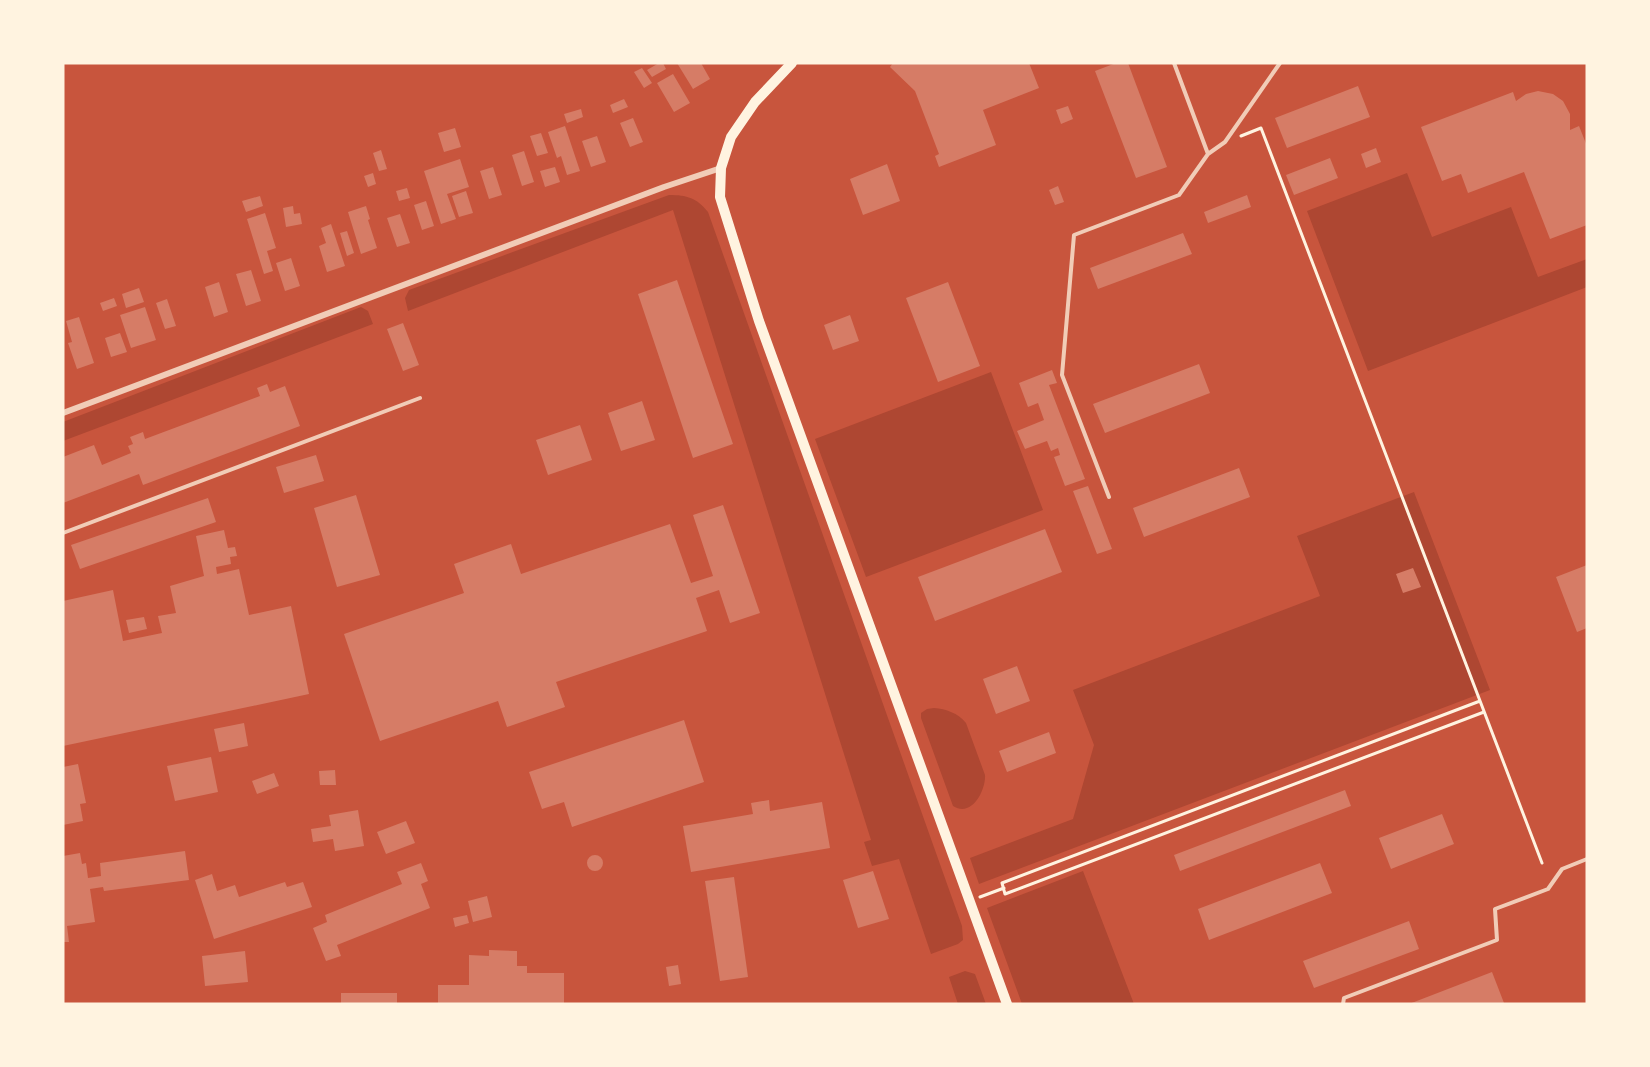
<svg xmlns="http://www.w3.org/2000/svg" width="1650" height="1067" font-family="Raleway,sans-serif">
<rect width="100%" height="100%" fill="#c8553d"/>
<!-- green -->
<path fill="#ae4732" d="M 1407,173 L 1432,237 L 1511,207 L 1538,277 L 1587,259 L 1587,287 L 1368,371 L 1307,211 Z
M 669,195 C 687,195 697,198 708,212 L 962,926 L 963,940 L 958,944 L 931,954 L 899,859 L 872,866 L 864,842 L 871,840 L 673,210 L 408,311 L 405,298 L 409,290 Z
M 361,307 L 368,311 L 373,324 L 63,441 L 63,422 Z
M 991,372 L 1043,510 L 866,577 L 815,439 Z
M 1414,492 L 1490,690 L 979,884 L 970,858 L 1073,819 L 1094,745 L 1073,690 L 1320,596 L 1297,536 Z
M 934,708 C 946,709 958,713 966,723 L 985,775 C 986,790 972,818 953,806 L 921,718 L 921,713 L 927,709 Z
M 1083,871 L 1134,1004 L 1022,1004 L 987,908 Z
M 965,971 L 975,974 L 986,1004 L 958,1004 L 949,977 Z"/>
<!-- building -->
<path fill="#d67c66" d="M 659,63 L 663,63 L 666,69 L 652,77 L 647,70 Z
M 677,63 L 701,63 L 710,79 L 693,89 Z
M 893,63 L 1029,63 L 1039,88 L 983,110 L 996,145 L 939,167 L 935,156 L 939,154 L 915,91 L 890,67 Z
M 1116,63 L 1128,63 L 1167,167 L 1136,178 L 1095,71 Z
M 642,68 L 652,83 L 644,88 L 634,72 Z
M 673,74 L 690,103 L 674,112 L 657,83 Z
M 1358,86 L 1370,117 L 1287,148 L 1275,118 Z
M 1538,91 L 1553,94 L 1563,101 L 1570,114 L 1570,130 L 1579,126 L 1587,146 L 1587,225 L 1550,239 L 1524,172 L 1468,193 L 1461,174 L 1442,181 L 1421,127 L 1513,92 L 1516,101 L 1526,94 Z
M 624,99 L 628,107 L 613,113 L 610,105 Z
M 1068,106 L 1073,119 L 1061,124 L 1056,110 Z
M 581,109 L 583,117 L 567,123 L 564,114 Z
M 633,118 L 643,142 L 630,147 L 620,123 Z
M 565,126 L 580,171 L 567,175 L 561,156 L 557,158 L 548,132 Z
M 455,128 L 461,147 L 444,152 L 438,133 Z
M 541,133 L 548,153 L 537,156 L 530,136 Z
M 597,136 L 606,162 L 591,167 L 582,141 Z
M 1376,148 L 1381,162 L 1366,168 L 1361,154 Z
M 381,150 L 387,169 L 379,171 L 373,153 Z
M 524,151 L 534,182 L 522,186 L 512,155 Z
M 1330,158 L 1338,178 L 1294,195 L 1286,175 Z
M 460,159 L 469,187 L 447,194 L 456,219 L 441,224 L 424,171 Z
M 887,164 L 900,201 L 863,215 L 850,179 Z
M 493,167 L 502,195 L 489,199 L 480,171 Z
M 555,167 L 560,182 L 545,187 L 540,171 Z
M 373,173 L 376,184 L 368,187 L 364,176 Z
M 1058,186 L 1064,202 L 1055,205 L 1049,190 Z
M 407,188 L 410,198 L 399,201 L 396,191 Z
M 466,191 L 473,213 L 459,217 L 452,196 Z
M 1247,195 L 1251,207 L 1208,223 L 1204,212 Z
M 260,196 L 263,206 L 246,212 L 242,201 Z
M 426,201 L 434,226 L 422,230 L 414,205 Z
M 293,206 L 294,214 L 300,213 L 302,224 L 286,227 L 283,208 Z
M 366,206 L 370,219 L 368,220 L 377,248 L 361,254 L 348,212 Z
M 265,213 L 276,248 L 267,251 L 273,271 L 264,274 L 247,219 Z
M 400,214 L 410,243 L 397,247 L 387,218 Z
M 331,224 L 345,266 L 327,272 L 319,246 L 326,243 L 321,228 Z
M 347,231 L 354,253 L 347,256 L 340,233 Z
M 1183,233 L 1192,254 L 1098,289 L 1090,268 Z
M 291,258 L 300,286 L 285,291 L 276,263 Z
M 251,270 L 261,301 L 246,306 L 236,274 Z
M 677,280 L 733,444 L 693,458 L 638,294 Z
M 219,282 L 228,312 L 214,317 L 205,287 Z
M 948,282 L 980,366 L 938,382 L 906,298 Z
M 139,288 L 144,302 L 126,308 L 122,294 Z
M 114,298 L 117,306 L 103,311 L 100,303 Z
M 167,299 L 176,326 L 165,329 L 156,303 Z
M 145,307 L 156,340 L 131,348 L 120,315 Z
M 850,315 L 859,341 L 833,350 L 824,325 Z
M 79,317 L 94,363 L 77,369 L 68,343 L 72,342 L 66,321 Z
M 403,323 L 419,365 L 403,371 L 387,329 Z
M 120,333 L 127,352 L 111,357 L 105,338 Z
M 1199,364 L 1210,393 L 1105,433 L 1093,404 Z
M 1052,370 L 1057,383 L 1049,385 L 1085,479 L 1065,486 L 1054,457 L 1060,455 L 1058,448 L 1051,451 L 1047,441 L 1025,449 L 1017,431 L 1044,420 L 1038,403 L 1028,407 L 1019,383 Z
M 267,384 L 270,392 L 285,386 L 300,426 L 143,485 L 139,474 L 63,503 L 63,457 L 94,445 L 102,465 L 131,453 L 128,446 L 133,444 L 130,437 L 143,432 L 145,439 L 260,396 L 257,388 Z
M 642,401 L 655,440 L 621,451 L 608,413 Z
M 580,425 L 592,460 L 548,475 L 536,440 Z
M 316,455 L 324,481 L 284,493 L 276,467 Z
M 1239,468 L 1250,497 L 1144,537 L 1133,508 Z
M 1088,486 L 1112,549 L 1097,554 L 1073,491 Z
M 356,495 L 380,575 L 337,587 L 314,508 Z
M 208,498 L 216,522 L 80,569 L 71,545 Z
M 723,505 L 760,613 L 730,623 L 719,590 L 696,598 L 707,631 L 556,682 L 565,707 L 507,727 L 498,701 L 380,741 L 344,634 L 464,593 L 454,564 L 511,544 L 521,574 L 670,524 L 691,583 L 713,576 L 693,515 Z
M 1045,529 L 1062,572 L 935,621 L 918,577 Z
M 224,530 L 228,548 L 235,547 L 237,556 L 230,557 L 231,564 L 216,567 L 217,574 L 239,569 L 249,615 L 291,606 L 309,694 L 63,746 L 63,601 L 113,590 L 123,641 L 162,633 L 158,616 L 176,613 L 170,586 L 204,576 L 196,536 Z
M 1587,565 L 1587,628 L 1577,632 L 1556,577 Z
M 1413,568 L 1421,587 L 1403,593 L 1396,574 Z
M 144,617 L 147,629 L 129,633 L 126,620 Z
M 1017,666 L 1030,701 L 996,714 L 983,679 Z
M 684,720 L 704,782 L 572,827 L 564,802 L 542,809 L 529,772 Z
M 244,723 L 248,746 L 219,752 L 214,729 Z
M 1049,732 L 1056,753 L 1007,772 L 999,751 Z
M 211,757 L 218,792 L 175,801 L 167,766 Z
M 78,764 L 86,803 L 80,804 L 83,821 L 63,825 L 63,767 Z
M 335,770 L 336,785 L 320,785 L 319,771 Z
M 274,773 L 279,786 L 257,794 L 252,781 Z
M 1345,790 L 1351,806 L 1180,871 L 1174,855 Z
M 769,800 L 770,811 L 822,802 L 830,848 L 691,872 L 683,826 L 753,814 L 751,803 Z
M 358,810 L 364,846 L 335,851 L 333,839 L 313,842 L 311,829 L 331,826 L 329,815 Z
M 1442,814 L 1454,844 L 1391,869 L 1379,838 Z
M 406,821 L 415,843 L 386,854 L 377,832 Z
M 185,851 L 189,880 L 104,891 L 103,887 L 90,889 L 95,922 L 67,926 L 69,942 L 63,942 L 63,856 L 80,853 L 82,864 L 86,863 L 88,878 L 101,876 L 100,863 Z
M587 863a8 8 0 1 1 16 0a8 8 0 1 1-16 0Z
M 421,863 L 428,881 L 421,884 L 430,908 L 337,945 L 341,956 L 326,961 L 313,928 L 327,922 L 325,915 L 402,884 L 397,872 Z
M 1320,863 L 1332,893 L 1209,940 L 1198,909 Z
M 873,871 L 889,919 L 858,928 L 843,880 Z
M 212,874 L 217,891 L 235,885 L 239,897 L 285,882 L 287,887 L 303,882 L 312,907 L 214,939 L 195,880 Z
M 734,877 L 748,977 L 720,981 L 705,881 Z
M 487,896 L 492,917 L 473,922 L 468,901 Z
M 467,915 L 469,923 L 455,927 L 453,918 Z
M 1409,921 L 1419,949 L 1314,988 L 1303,961 Z
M 489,950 L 517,951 L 517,966 L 527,966 L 527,973 L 564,973 L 564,1004 L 438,1004 L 438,985 L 469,985 L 469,955 L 489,956 Z
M 245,951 L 248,982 L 205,986 L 202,956 Z
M 678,965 L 681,984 L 669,986 L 666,967 Z
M 1492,972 L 1504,1003 L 1409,1004 Z
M 341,993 L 397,993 L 397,1004 L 341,1004 Z"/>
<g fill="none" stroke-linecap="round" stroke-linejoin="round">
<!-- path -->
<path stroke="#fff3e0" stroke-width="3" d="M 1241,136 L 1261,128 L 1542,863
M 1480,701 L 1002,883 L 1005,894 L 1484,712
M 980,897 L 1004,888"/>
<!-- service -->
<path stroke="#f1ccb7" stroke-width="4" d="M 1174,63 L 1208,154
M 1109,497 L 1062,375 L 1074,235 L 1179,195 L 1208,154 L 1225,142 L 1280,63
M 63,533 L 420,398
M 1343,1004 L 1344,998 L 1497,940 L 1495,909 L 1548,889 L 1562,869 L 1587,859"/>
<!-- minor -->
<path stroke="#f1ccb7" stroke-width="6" d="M 63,413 L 664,187 L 721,168"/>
<!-- secondary -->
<path stroke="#fff3e0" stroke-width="10" d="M 792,63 L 755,102 L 731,137 L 721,168 L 720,197 L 759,321 L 1007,1004"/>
</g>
<!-- border -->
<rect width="1650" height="1067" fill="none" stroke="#fff3e0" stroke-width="129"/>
</svg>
